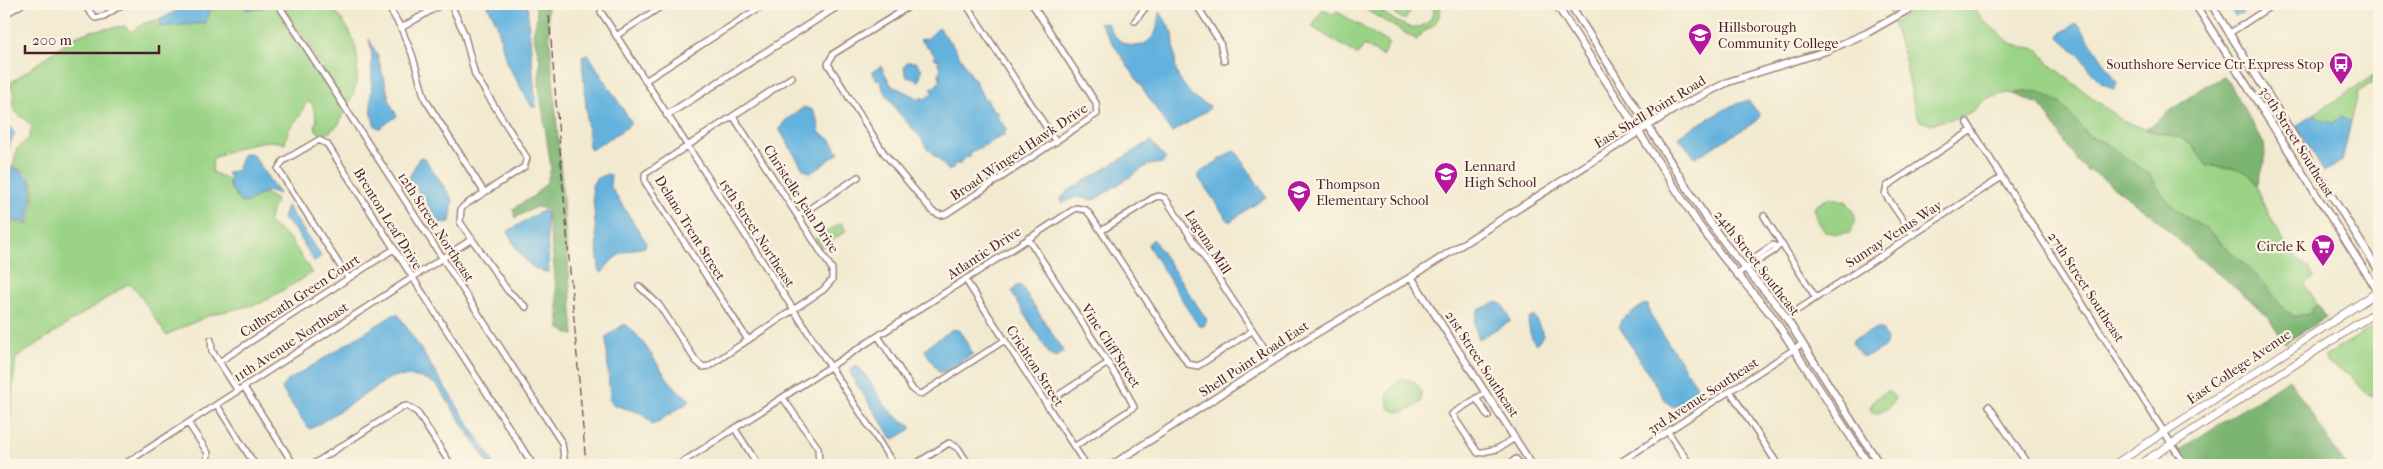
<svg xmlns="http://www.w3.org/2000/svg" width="2383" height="469" font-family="'IM FELL French Canon',serif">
<rect width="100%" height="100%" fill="#fcf5e5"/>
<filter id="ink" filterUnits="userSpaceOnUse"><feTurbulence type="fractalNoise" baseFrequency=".02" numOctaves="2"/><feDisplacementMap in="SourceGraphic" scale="10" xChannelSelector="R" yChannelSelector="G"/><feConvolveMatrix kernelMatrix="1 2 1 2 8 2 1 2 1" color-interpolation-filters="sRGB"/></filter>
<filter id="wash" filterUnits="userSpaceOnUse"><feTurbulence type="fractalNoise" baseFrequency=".0096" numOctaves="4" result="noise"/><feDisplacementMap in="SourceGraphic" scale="20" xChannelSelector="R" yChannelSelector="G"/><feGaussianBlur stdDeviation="1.12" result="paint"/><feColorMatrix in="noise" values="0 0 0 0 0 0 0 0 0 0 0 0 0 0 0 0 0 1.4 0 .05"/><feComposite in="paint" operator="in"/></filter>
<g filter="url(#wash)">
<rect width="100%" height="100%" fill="#f2ead0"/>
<!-- green -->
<path fill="#9ad385" stroke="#727958" d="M 267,4 L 276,4 L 344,110 L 339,124 L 323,137 L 316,130 L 315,124 L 317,120 L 312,103 L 308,102 C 303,106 303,110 300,116 C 290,129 288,125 285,144 C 263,135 233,150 213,158 L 212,172 L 230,180 L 229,185 L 241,203 L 253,199 L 263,192 L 276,200 L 268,222 L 290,239 L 312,273 L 261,303 L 210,315 L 166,335 L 136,289 L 128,284 L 16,358 L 4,465 L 4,227 L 14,223 L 28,224 C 33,209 39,187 27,173 C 23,170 17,169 13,167 L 17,149 L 29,138 L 32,126 L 16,112 L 12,99 L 15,94 L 9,84 L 75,37 L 91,31 L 125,26 L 131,32 L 144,23 L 161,19 L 172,24 L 189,23 L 208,17 L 210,10 L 244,5 L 255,9 L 262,8 Z
M 281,4 L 330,4 C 337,14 347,25 352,37 C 361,56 359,89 347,106 Z
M 1356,4 C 1361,4 1367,3 1371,5 C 1387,13 1410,38 1428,22 C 1433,17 1434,11 1434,4 L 1441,4 C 1441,18 1434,29 1420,33 L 1421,34 L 1417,40 Z
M 1377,4 L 1415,4 L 1405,20 Z
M 1886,4 L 1914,4 L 1891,18 Z
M 1923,4 L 1971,4 L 1983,20 L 2013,45 L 2038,49 L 2050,65 L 2120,119 L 2150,131 L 2181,138 L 2192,145 L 2207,166 L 2242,169 L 2251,176 L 2257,185 L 2262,202 L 2288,249 L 2308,267 L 2314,277 L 2305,284 L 2317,303 L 2307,316 L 2293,316 L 2282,307 L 2265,284 L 2208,230 L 2186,217 L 2166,200 L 2149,174 L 2105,143 L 2089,136 L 2060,103 L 2024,91 L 2014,94 L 2007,93 L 1986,99 L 1972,112 L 1956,118 L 1930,124 L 1920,121 L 1915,110 L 1905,60 L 1893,23 Z
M 1323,9 L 1333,15 L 1336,11 L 1389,43 L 1382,56 L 1364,45 L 1358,55 L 1312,27 Z
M 2379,72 L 2379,78 L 2358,92 L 2351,122 L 2342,117 L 2333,123 L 2322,120 L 2314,114 Z
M 1830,197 L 1847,202 L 1855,215 L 1855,223 L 1850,232 L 1839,234 L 1825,232 L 1816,218 L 1814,207 Z
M 841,223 L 846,231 L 821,248 L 815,239 Z
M 2374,326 L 2379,329 L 2379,400 L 2365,392 L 2349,374 L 2330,364 L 2324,357 Z
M 1402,379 C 1417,380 1422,386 1421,402 C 1413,410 1399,416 1389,408 C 1384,394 1391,388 1402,379 Z
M 1888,390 L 1895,398 C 1892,407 1882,413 1873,414 L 1870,408 L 1874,400 Z"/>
<!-- forest -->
<path fill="#7bb572" stroke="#626a4e" d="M 535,4 L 547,4 L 574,335 L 572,335 L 560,329 L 552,247 L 546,209 L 536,207 L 515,218 L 513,209 L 532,197 L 547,182 L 551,168 L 539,86 L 540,59 L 533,34 L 537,17 Z
M 2224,77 L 2229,82 L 2264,144 C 2267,160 2262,171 2257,185 C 2246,164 2227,168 2207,166 L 2192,145 L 2181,138 L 2146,129 L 2203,87 Z
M 2024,91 L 2040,92 L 2060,103 L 2089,136 L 2105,143 L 2149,174 L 2166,200 L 2186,217 L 2208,230 L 2265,284 L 2282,307 L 2293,316 L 2307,316 L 2317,303 L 2326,317 L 2285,343 L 2269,318 L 2249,299 L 2195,255 L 2153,216 L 2092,171 L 2087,171 L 2077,161 L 2041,105 L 2014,94 Z
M 2289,379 L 2345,465 L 2188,465 L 2179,450 Z"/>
<!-- water -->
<path fill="#63b2de" stroke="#566884" d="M 189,4 L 223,4 L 210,10 L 206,23 L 159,27 L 161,19 Z
M 244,4 L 267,4 L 262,8 L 246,10 Z
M 487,4 L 527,4 L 536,107 L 532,107 L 506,62 L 497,24 Z
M 2227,4 L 2236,4 L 2243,14 L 2235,16 Z
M 1160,12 L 1173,33 L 1176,70 L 1179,79 L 1194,98 L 1210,106 L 1209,109 L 1172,133 L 1099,22 L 1108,24 C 1115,44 1139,56 1154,35 C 1158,29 1158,19 1160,12 Z
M 2076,23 L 2080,26 L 2117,82 L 2114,90 L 2099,81 L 2079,55 L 2059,37 L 2061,33 Z
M 939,28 L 948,39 L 947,41 L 951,42 L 970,73 L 970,76 L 974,78 L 984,99 L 987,99 L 993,110 L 998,113 L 998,120 L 1001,121 L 1006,129 L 1004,135 L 970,153 L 970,156 L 963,159 L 959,165 L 956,163 L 951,170 L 948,170 L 937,157 L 934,156 L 930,149 L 928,150 L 921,138 L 898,112 L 883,89 L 881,81 L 877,80 L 872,72 L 881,66 L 891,85 L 921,100 L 921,97 L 925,99 L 933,92 L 931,90 L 940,81 L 939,73 L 941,68 L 938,65 L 939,59 L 935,59 L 935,55 L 920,40 L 928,38 Z
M 369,39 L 378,57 L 391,105 L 397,116 L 380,128 L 376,127 C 365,111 377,65 369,39 Z
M 588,54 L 631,122 L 629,126 L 591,150 L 589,146 L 582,57 Z
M 907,62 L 916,62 L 922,69 L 919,81 L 907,77 L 904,68 Z
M 1745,101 L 1749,101 L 1760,115 L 1757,121 L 1698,156 L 1695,157 L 1679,138 L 1681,134 L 1731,106 Z
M 804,107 L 812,110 L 818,121 L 819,132 L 831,140 L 839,153 L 811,173 L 803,169 L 779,129 L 786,120 Z
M 2314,114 L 2322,120 L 2333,123 L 2342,116 L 2351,122 L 2342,161 L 2324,172 L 2296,126 Z
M 8,124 L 15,134 C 9,144 5,156 10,167 C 14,170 21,170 25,174 C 38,185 30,208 27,222 L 13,221 L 4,225 L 4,125 Z
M 1151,141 L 1166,159 L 1163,163 L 1148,165 L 1094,200 L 1077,197 L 1062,203 L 1060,200 L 1068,191 Z
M 1233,151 L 1236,151 L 1266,197 L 1229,222 L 1198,177 L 1198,174 Z
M 249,153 L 253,155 L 279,194 C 258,184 254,208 240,202 L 229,185 L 230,178 L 227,173 L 237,170 L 243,155 Z
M 422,157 L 425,159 L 453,200 L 450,222 L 440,223 L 409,178 L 419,158 Z
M 607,174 L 611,175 L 610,186 L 646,242 L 645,247 C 623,251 615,254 602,273 L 599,270 L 592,185 L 596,179 Z
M 287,206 L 321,256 L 316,261 L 314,261 L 296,231 L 283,219 Z
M 544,210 L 546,215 L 549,272 C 529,273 514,247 508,231 Z
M 1153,239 L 1207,320 L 1204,326 L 1199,326 L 1196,322 L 1149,247 L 1148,244 Z
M 1018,285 L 1022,287 L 1062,349 L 1063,353 L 1055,358 L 1050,355 L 1013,295 L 1012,291 Z
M 1497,302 L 1503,305 L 1511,321 L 1479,339 L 1474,325 L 1478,310 Z
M 1645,304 L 1648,305 L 1650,315 L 1698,388 L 1695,394 L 1673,407 L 1666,402 L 1619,326 L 1621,320 Z
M 398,314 L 492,460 L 493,465 L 489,465 L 437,385 C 423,376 409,375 392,377 L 311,429 L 308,428 L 283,391 L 282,387 L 286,382 L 393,315 Z
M 1534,316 L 1544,335 L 1536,344 C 1530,339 1528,325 1529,318 Z
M 623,325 L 627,325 C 652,347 661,380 689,399 L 689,402 L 653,425 L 641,413 L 614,405 L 610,401 L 606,337 Z
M 1877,328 L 1882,329 L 1887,340 L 1886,345 L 1877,352 L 1863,357 L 1852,344 L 1853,340 Z
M 953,329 L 960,331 L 973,354 L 945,372 L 939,372 L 925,351 L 928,346 Z
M 856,365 C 879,386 877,409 910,425 L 911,429 L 894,439 L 891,437 L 851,375 L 850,370 Z"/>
</g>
<g filter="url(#ink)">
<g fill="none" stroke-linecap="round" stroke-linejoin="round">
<!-- minor casing -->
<g stroke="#9e847e" stroke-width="8">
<path id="minor" d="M 83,4 L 95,18 L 104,16 L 123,4
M 278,4 L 562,443 L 565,465
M 387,4 L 401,28 L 412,54 L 425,99 L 484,192
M 447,4 L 452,7 L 464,33 L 475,75 L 527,158 L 524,167 L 465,205 L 461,209 L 460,222 L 508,291 L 526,307
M 913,4 L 833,54 L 828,64 L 884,153 L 933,212 L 940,215 L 946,214 L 1097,114 L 1096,103 L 1032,4
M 966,4 L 1056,142
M 1196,4 L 1220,42 L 1224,61
M 601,12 L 894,465
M 4,15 L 22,4
M 1135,21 L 1148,4
M 401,28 L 442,4
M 2230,33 L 2274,4
M 616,36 L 665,4
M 645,81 L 765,4
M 1967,122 L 2185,465
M 798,216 L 858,177
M 1764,216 L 1816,298
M 1101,231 L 1153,198 L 1159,196 L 1165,198 L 1273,361
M 1913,235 L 1885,194 L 1887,186 L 1972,130
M 1028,238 L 1126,391 L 1134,407 L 1074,447
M 1753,262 L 1755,257 L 1773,245 L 1776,247
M 1737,274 L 1774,251 L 1781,243
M 348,278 L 278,169 L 283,161 L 319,140 L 327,144 L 533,465
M 965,279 L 1086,465
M 639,286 L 659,305 L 696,361 L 703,367 L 709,366 L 823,290 L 832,280 L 832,269 L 733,116
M 1799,309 L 2002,177
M 878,336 L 913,390 L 918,394 L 923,393 L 1005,340
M 211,340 L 212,351 L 238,391
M 748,340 L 645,182 L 645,174 L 792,77
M 219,362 L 394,249
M 244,387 L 294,465
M 1730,391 L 1778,465
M 1485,393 L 1452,414 L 1478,453 L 1497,449 L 1515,438
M 783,398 L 818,448 L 819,462 L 814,465
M 1476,398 L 1488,416
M 1046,403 L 1108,363
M 217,405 L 255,465
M 1989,406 L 2028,465
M 188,423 L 208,453 L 207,462
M 735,429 L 758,465
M 1668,432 L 1690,465
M 123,465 L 472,239
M 200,465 L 207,462 L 212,465
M 312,465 L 402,407 L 407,406 L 417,412 L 451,465
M 678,465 L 1076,208 L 1086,210 L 1091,216 L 1188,364 L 1198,366 L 1252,331
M 914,465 L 949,443 L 958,448 L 969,465
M 1508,465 L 1516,459 L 1521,465
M 1616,465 L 1802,344"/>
</g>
<!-- tertiary casing -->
<g stroke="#9e847e" stroke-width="9">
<path id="tertiary" d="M 1556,4 L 1699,225 L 1722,256 L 1773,317 L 1869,465
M 1570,4 L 1707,219 L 1730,250 L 1781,310 L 1880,465
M 2195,4 L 2379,293
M 2211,4 L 2379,271
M 667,115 L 841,4
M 1411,277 L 1532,465
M 1112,465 L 1302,342 L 1411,277 L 1673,110 L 1728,82 L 1826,51 L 1867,33 L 1918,4"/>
</g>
<!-- secondary casing -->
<g stroke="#9e847e" stroke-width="9">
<path id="secondary" d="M 2114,465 L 2379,291
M 2139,465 L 2379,310"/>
</g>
<!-- minor -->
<use href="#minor" stroke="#fff" stroke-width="5"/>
<!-- tertiary -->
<use href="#tertiary" stroke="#fff" stroke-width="6"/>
<!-- secondary -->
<use href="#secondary" stroke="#fff" stroke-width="7"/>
<!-- rail -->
<path stroke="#4a1f2b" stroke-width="1" stroke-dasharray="8 4" stroke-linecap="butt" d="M 548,4 L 586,465"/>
</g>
</g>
<!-- icons -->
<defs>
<g id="university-pin" transform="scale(1.25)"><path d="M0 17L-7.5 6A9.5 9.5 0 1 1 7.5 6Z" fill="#b5179e" stroke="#fcf5e5"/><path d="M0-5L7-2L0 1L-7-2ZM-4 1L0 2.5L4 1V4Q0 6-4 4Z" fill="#fff"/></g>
<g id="bus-pin" transform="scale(1.25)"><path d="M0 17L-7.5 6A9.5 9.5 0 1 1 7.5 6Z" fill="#b5179e" stroke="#fcf5e5"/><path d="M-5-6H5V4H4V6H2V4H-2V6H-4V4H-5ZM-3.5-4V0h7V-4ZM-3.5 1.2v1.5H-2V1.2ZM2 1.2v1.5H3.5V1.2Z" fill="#fff"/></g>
<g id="school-pin" transform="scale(1.25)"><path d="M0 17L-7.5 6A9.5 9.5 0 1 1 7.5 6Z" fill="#b5179e" stroke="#fcf5e5"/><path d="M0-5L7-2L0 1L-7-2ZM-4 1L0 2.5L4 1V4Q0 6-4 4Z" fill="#fff"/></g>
<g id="supermarket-pin" transform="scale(1.25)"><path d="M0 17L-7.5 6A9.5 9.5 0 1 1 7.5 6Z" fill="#b5179e" stroke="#fcf5e5"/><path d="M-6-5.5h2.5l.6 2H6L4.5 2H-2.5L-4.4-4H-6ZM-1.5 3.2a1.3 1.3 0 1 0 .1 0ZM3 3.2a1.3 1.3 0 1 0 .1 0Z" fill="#fff"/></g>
</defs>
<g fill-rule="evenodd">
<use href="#university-pin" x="1700" y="35"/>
<use href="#bus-pin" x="2341" y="64"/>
<use href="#school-pin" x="1446" y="174"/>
<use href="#school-pin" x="1299" y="192"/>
<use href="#supermarket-pin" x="2323" y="246"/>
</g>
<g text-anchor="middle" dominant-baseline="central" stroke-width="4.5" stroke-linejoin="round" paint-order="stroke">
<!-- poi labels -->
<g font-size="14" fill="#4a1f2b" stroke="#fcf5e5" text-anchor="start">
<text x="1718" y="27">Hillsborough<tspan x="1718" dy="16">Community College</tspan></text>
<text x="2324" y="64" text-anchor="end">Southshore Service Ctr Express Stop</text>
<text x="1464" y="166">Lennard<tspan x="1464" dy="16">High School</tspan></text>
<text x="1316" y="184">Thompson<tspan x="1316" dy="16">Elementary School</tspan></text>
<text x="2306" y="246" text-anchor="end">Circle K</text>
</g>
<!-- street labels -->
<g font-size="14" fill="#4a1f2b" stroke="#fcf5e5">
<text transform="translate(1650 112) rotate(-31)">East Shell Point Road</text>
<text transform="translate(2297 142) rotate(58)">30th Street Southeast</text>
<text transform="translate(1019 152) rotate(-34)">Broad Winged Hawk Drive</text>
<text transform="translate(801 199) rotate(57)">Christelle Jean Drive</text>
<text transform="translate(388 219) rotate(58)">Brenton Leaf Drive</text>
<text transform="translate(436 227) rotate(57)">12th Street Northeast</text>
<text transform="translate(690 228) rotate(58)">Delano Trent Street</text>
<text transform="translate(757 233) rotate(57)">15th Street Northeast</text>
<text transform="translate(1894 234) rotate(-33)">Sunray Venus Way</text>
<text transform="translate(1208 242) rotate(57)">Laguna Mill</text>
<text transform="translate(984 253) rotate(-33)">Atlantic Drive</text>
<text transform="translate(1757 263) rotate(52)">24th Street Southeast</text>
<text transform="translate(2086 287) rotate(57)">27th Street Southeast</text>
<text transform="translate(300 296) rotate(-33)">Culbreath Green Court</text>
<text transform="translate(291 342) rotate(-33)">11th Avenue Northeast</text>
<text transform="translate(1111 346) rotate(57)">Vine Cliff Street</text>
<text transform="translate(1254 359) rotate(-33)">Shell Point Road East</text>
<text transform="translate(1482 364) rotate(57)">21st Street Southeast</text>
<text transform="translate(1035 366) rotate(57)">Crichton Street</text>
<text transform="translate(2239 367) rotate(-34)">East College Avenue</text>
<text transform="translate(1703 396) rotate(-33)">3rd Avenue Southeast</text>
</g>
</g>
<!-- margin -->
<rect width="2383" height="469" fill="none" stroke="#fcf5e5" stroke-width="20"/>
<!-- scale -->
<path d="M25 45v8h134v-8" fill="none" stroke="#4a1f2b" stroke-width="2.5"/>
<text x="32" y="45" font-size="15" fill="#4a1f2b" stroke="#fcf5e5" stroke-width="4" paint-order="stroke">200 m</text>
</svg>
